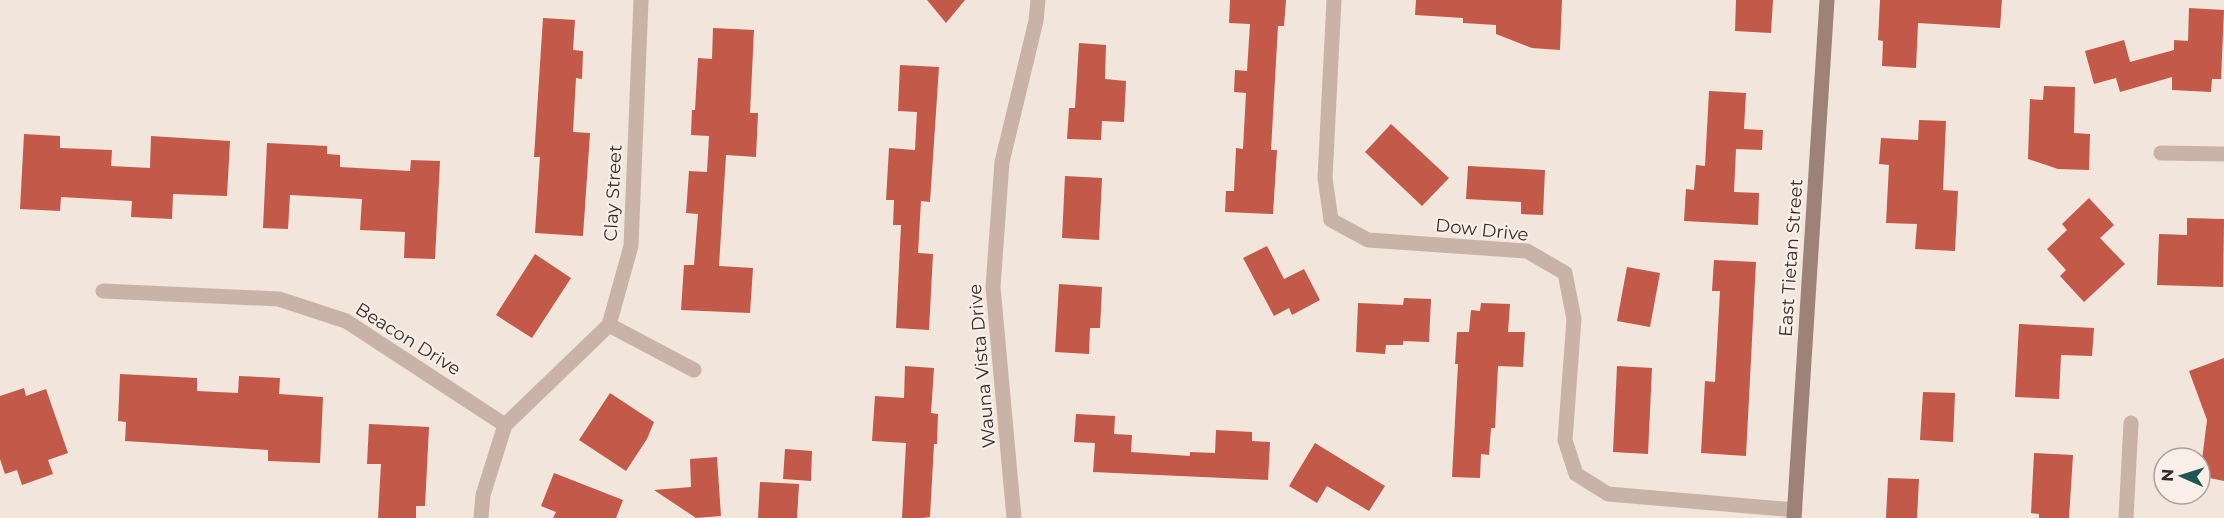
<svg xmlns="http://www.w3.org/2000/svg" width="2224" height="518" font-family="Montserrat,sans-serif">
<rect width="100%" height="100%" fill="#f1e5dc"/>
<!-- building -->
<path fill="#c25949" d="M 927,0 L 965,0 L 946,23 Z
M 1230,0 L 1286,0 L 1284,26 L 1278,26 L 1271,150 L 1277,150 L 1273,214 L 1225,212 L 1226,191 L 1234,191 L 1236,148 L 1243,149 L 1246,93 L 1234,92 L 1235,70 L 1247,71 L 1250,24 L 1229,23 Z
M 1416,0 L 1562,0 L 1560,50 L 1532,48 L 1496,34 L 1496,25 L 1463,23 L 1463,18 L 1415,15 Z
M 1736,0 L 1773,0 L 1771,33 L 1735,31 Z
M 1880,0 L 2002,0 L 2000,28 L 1918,23 L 1916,68 L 1882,66 L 1883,41 L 1878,40 Z
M 2189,8 L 2224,10 L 2221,79 L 2212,79 L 2211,92 L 2172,90 L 2172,77 L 2120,92 L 2116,78 L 2094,84 L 2085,51 L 2124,40 L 2130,62 L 2174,50 L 2174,40 L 2188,41 Z
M 543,18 L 575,20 L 573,50 L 583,51 L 582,79 L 576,78 L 573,132 L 590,133 L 583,236 L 535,233 L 540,157 L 534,157 Z
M 713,28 L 754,30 L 750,113 L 758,113 L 756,157 L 726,155 L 719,266 L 753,268 L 750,313 L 681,310 L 684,265 L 694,265 L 698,214 L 686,213 L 689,171 L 707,172 L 709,136 L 691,135 L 692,110 L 695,110 L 698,58 L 712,59 Z
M 1079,43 L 1106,45 L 1105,79 L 1126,81 L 1124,122 L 1102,121 L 1101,140 L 1067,139 L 1069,108 L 1075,108 Z
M 900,65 L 939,67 L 930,202 L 921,201 L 918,253 L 933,254 L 929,330 L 896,328 L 901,225 L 893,225 L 894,200 L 886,200 L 889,148 L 915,150 L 917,112 L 898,111 Z
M 2044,86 L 2075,87 L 2074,133 L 2090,134 L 2089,170 L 2058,169 L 2028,159 L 2030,99 L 2043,100 Z
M 1709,91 L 1746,93 L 1744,129 L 1763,130 L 1762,150 L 1736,149 L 1734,192 L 1759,193 L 1758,225 L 1684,221 L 1686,189 L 1694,190 L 1696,165 L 1705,166 Z
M 1919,120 L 1946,121 L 1943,190 L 1958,191 L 1955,251 L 1915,249 L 1917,224 L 1886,223 L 1889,165 L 1879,164 L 1881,138 L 1918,140 Z
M 1391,124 L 1449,178 L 1422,206 L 1365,152 Z
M 24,134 L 60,136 L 60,148 L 112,150 L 111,166 L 150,168 L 151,136 L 230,141 L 227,196 L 173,194 L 172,219 L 131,217 L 132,201 L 61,197 L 60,211 L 20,209 Z
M 267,143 L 327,146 L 327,154 L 340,155 L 340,167 L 410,171 L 411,160 L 440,161 L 435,259 L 404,258 L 405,232 L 360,230 L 362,199 L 290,195 L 288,229 L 263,228 Z
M 1468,166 L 1545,170 L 1543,215 L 1521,214 L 1521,202 L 1466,199 Z
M 1065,176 L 1102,178 L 1099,240 L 1062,238 Z
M 2089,198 L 2114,225 L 2100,238 L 2125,264 L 2084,302 L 2060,276 L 2066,270 L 2047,249 L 2067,230 L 2062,224 Z
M 2187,218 L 2224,219 L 2223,287 L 2157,285 L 2159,234 L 2187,235 Z
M 1267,246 L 1284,279 L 1304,269 L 1320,300 L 1292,315 L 1289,308 L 1274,316 L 1243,258 Z
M 535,254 L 571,278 L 532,338 L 496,315 Z
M 1714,260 L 1756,262 L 1746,456 L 1701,453 L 1705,381 L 1715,382 L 1720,291 L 1712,291 Z
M 1627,267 L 1660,273 L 1650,327 L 1617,321 Z
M 1059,284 L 1102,287 L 1100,328 L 1090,328 L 1089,354 L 1055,352 Z
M 1404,298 L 1431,299 L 1429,342 L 1403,341 L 1403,345 L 1386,345 L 1385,354 L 1356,352 L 1358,303 L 1403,305 Z
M 1481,303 L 1510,304 L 1508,332 L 1525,332 L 1523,367 L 1498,366 L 1495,428 L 1491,428 L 1489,455 L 1481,454 L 1480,478 L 1452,477 L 1458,364 L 1455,364 L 1457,332 L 1469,332 L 1471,310 L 1480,311 Z
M 2019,324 L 2094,328 L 2092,356 L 2061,355 L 2059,399 L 2015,397 Z
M 2224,358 L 2224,481 L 2200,476 L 2207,420 L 2189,371 Z
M 905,366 L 934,368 L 931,413 L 938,414 L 937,444 L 934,444 L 930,517 L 923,518 L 902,518 L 906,443 L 872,441 L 875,396 L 904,398 Z
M 1617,366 L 1652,368 L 1648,454 L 1613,452 Z
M 120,374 L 197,378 L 197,391 L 238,393 L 239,376 L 280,378 L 279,394 L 323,397 L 320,463 L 268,461 L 268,450 L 125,441 L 126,422 L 118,421 Z
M 24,388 L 26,396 L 46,389 L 68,453 L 48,460 L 53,474 L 22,485 L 17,470 L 5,474 L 0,459 L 0,396 Z
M 1923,392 L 1955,393 L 1953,442 L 1920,440 Z
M 610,393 L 654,422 L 647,439 L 626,471 L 579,440 Z
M 1076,414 L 1115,416 L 1114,434 L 1132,435 L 1131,452 L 1190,456 L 1190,452 L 1215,453 L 1216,430 L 1252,432 L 1252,441 L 1270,442 L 1268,480 L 1093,472 L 1095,443 L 1074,442 Z
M 369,424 L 429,427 L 425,506 L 416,506 L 416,518 L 378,518 L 381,464 L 367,464 Z
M 1315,443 L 1385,486 L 1369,511 L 1327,486 L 1317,503 L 1289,486 Z
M 785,449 L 812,451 L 811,481 L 783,479 Z
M 2034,453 L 2073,455 L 2069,518 L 2039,518 L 2039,514 L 2031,513 Z
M 717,457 L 721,516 L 696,518 L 654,490 L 691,487 L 690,459 Z
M 554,473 L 623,500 L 616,518 L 553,518 L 556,512 L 541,506 Z
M 1888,478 L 1919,479 L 1917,518 L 1886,518 Z
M 760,482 L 799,484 L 797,518 L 758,518 Z"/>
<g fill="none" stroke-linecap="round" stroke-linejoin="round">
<!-- minor -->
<path stroke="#c9b3a8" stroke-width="15" d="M 1334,0 L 1325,178 L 1331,220 L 1368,240 L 1527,251 L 1565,273 L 1574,319 L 1565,440 L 1576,474 L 1608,494 L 1795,510
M 2161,153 L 2224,154
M 103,291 L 279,299 L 346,321 L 505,425
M 609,325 L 694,370
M 481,518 L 483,495 L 505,425 L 609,325 L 631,246 L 641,0
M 1014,518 L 993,287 L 1002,162 L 1036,21 L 1038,0
M 2126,518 L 2131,423"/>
<!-- secondary -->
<path stroke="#9c8279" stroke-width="15" d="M 1794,518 L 1827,0"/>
</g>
<g text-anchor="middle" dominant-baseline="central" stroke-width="4.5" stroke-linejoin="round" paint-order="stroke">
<!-- street labels -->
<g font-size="18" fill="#362b28" stroke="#f9efe8">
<text transform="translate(613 193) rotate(-87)">Clay Street</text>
<text transform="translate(1482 230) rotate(6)">Dow Drive</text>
<text transform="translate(1791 258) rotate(-86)">East Tietan Street</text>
<text transform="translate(408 339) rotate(32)">Beacon Drive</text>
<text transform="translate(982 366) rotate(-95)">Wauna Vista Drive</text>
</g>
</g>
<!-- north arrow -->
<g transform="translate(2182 476) rotate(273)"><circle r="28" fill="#f9efe8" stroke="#aba19b" stroke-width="1.5"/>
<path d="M0-4.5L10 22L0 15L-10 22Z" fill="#1f5654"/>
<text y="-9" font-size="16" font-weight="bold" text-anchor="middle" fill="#362b28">N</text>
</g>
</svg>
